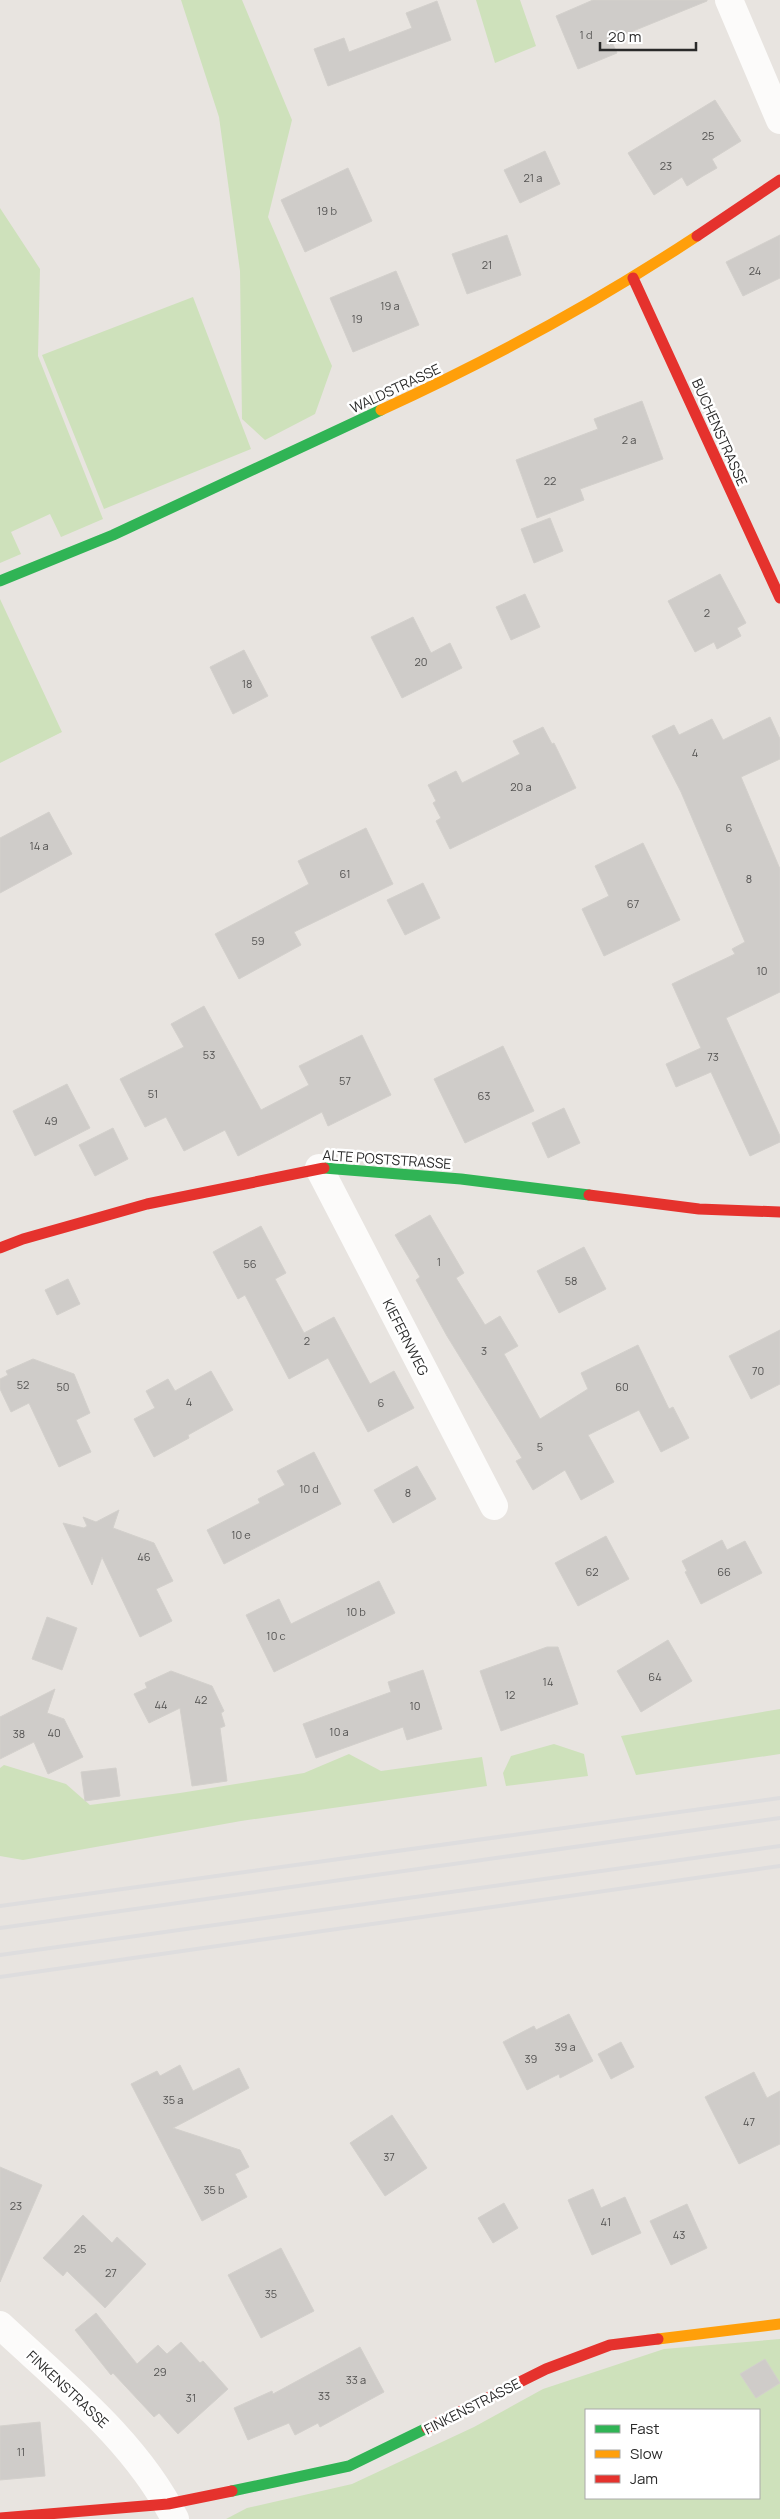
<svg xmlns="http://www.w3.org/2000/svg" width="780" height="2519" font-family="Manrope,sans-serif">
<rect width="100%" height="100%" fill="#e8e4e0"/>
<!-- green -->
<path fill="#cee1bb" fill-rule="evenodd" d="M 181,0 L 242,0 L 292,120 L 268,217 L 332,366 L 315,414 L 265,440 L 242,419 L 240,271 L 219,117 Z
M 476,0 L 520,0 L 536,46 L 495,63 Z
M 0,208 L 40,269 L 38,356 L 103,519 L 61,537 L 50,514 L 11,532 L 21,554 L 0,563 Z
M 193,297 L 251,449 L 104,509 L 42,355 Z
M 0,599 L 62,732 L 0,763 Z
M 780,1709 L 780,1754 L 636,1775 L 621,1736 Z
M 554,1744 L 584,1754 L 588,1776 L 506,1786 L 503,1773 L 511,1756 Z
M 349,1754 L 381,1771 L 482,1757 L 487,1786 L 241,1821 L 23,1860 L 0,1856 L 0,1768 L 4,1765 L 66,1784 L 90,1805 L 180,1793 L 304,1773 Z
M 780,2339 L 780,2519 L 226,2519 L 247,2508 L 352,2484 L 474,2427 L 543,2389 L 664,2349 ZM 586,2410 L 759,2410 L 759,2498 L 586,2498 Z"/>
<!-- building -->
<path fill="#cfccc9" stroke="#d3d0cc" d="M 593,0 L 707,0 L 707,1 L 611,40 L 617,53 L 578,69 L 556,16 Z
M 437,1 L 451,40 L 328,86 L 314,49 L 344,38 L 349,52 L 412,28 L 406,13 Z
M 715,100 L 741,141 L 712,159 L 717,168 L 703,176 L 687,186 L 682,177 L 654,195 L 628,153 Z
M 545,151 L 560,184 L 520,203 L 504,170 Z
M 348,168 L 372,221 L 305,252 L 281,200 Z
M 507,235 L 521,275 L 467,294 L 452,254 Z
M 780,235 L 780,278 L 743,296 L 726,262 Z
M 396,271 L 419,325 L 353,352 L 330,298 Z
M 642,401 L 663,459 L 580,489 L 584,500 L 537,518 L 516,460 L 598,429 L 594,419 Z
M 550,518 L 563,551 L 534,563 L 521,529 Z
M 720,574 L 746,623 L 737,628 L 741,636 L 717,649 L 714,642 L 695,652 L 668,601 Z
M 525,594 L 540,627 L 511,640 L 496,607 Z
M 413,617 L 431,653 L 450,643 L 462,668 L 402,698 L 371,637 Z
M 244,650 L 268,696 L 233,714 L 210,667 Z
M 770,717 L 780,739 L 780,759 L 741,777 L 780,869 L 780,992 L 726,1018 L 780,1136 L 780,1142 L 750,1156 L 711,1072 L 676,1087 L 666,1064 L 701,1048 L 672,984 L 735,954 L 732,949 L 745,942 L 681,792 L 652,736 L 674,725 L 679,735 L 712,719 L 723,740 Z
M 543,727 L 552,744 L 554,743 L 576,788 L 450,849 L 436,821 L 441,818 L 433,803 L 436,801 L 428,785 L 456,771 L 462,783 L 520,754 L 513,741 Z
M 49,812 L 72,854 L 0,893 L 0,838 Z
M 366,828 L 393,884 L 294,932 L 301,945 L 239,979 L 215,934 L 309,884 L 298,861 Z
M 643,843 L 680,920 L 604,956 L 582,909 L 609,896 L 595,866 Z
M 423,883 L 440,918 L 405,935 L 387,900 Z
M 204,1006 L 261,1110 L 309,1085 L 299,1066 L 362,1035 L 391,1095 L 328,1126 L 322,1112 L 238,1156 L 225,1130 L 184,1151 L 166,1117 L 145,1127 L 120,1079 L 184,1047 L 171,1024 Z
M 503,1046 L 534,1111 L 465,1143 L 434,1079 Z
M 67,1084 L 90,1128 L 35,1156 L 13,1111 Z
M 564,1108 L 580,1143 L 548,1158 L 532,1123 Z
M 113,1128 L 128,1159 L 95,1176 L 79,1145 Z
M 430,1215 L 464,1273 L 456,1278 L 485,1325 L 500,1316 L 518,1346 L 504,1354 L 540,1419 L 588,1389 L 581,1373 L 638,1345 L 669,1409 L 673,1407 L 689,1438 L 661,1452 L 639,1410 L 588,1435 L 614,1482 L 581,1500 L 565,1470 L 533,1490 L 516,1461 L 522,1458 L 447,1336 L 416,1280 L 420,1277 L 395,1235 Z
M 261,1226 L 286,1273 L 275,1279 L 304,1333 L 334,1317 L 370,1384 L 394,1371 L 414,1408 L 368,1432 L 328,1358 L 289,1379 L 245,1295 L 238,1299 L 213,1252 Z
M 584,1247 L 606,1289 L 559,1313 L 537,1271 Z
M 68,1279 L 80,1304 L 57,1315 L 45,1290 Z
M 780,1330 L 780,1384 L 751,1399 L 729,1356 Z
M 33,1359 L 74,1374 L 90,1413 L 76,1420 L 91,1452 L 59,1467 L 29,1403 L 11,1412 L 0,1389 L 0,1379 L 8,1375 L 6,1371 Z
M 211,1371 L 233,1410 L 188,1435 L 189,1438 L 154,1457 L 134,1419 L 155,1408 L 146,1391 L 168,1379 L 175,1391 Z
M 314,1452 L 341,1504 L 224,1564 L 207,1530 L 260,1503 L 258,1499 L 285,1485 L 277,1471 Z
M 417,1466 L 436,1499 L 393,1523 L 374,1490 Z
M 119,1510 L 113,1528 L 154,1543 L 173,1581 L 156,1589 L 172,1621 L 140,1637 L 102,1557 L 92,1585 L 63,1523 L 84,1528 L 87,1526 L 83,1517 L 96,1522 Z
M 606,1536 L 629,1579 L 578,1606 L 555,1563 Z
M 722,1540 L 727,1550 L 745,1541 L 762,1573 L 701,1604 L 685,1572 L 687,1571 L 682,1561 Z
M 379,1581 L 395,1613 L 274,1672 L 246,1615 L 279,1599 L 291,1624 Z
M 47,1617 L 77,1628 L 62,1670 L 32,1659 Z
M 668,1640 L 692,1681 L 641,1712 L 617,1671 Z
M 547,1647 L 558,1647 L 578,1704 L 501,1731 L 480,1671 Z
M 423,1670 L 442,1729 L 407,1740 L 403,1727 L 316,1758 L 303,1724 L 391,1692 L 388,1682 Z
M 171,1671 L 212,1686 L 224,1711 L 221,1713 L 225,1726 L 220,1728 L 227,1781 L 192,1786 L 180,1708 L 149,1723 L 134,1694 L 147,1688 L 145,1683 Z
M 55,1689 L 47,1713 L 64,1719 L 83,1757 L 48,1774 L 34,1742 L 0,1759 L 0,1717 Z
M 116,1768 L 120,1796 L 85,1801 L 81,1772 Z
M 569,2014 L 593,2061 L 560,2078 L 559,2074 L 527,2090 L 503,2042 L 534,2026 L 536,2030 Z
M 621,2042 L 634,2067 L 611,2079 L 598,2054 Z
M 180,2065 L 193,2091 L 239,2068 L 249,2088 L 173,2128 L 240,2150 L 249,2167 L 235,2174 L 247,2197 L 202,2221 L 131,2084 L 157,2071 L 160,2076 Z
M 754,2072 L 767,2098 L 780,2091 L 780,2144 L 739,2164 L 705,2097 Z
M 392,2115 L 427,2168 L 385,2196 L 350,2143 Z
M 0,2167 L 42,2185 L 0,2282 Z
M 593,2189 L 601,2208 L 625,2197 L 641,2233 L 592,2255 L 568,2200 Z
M 504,2203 L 518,2228 L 493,2243 L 478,2218 Z
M 687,2204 L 707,2248 L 671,2265 L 650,2221 Z
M 83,2215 L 112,2243 L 117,2237 L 146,2264 L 105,2308 L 67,2271 L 63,2276 L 43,2258 Z
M 281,2248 L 314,2311 L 261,2338 L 228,2275 Z
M 96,2313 L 137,2364 L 158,2345 L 167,2354 L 181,2342 L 200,2363 L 203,2361 L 228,2389 L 178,2434 L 159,2413 L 154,2417 L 113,2373 L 111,2375 L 75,2330 Z
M 360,2347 L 384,2392 L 320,2427 L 318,2423 L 295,2435 L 289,2423 L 248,2440 L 234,2408 L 272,2391 L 273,2394 Z
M 765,2359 L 780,2383 L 756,2398 L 740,2374 Z
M 40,2422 L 45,2476 L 0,2480 L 0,2426 Z"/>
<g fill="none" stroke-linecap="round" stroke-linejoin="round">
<!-- street -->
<path stroke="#fcfbfa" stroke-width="28" d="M 729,0 L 780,120
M 319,1168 L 494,1506
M 0,2325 C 63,2384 136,2441 175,2519"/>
<!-- fast -->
<path stroke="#30b455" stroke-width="11" d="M 0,581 L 113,535 L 381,410
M 324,1168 L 461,1179 L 589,1195
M 232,2491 L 349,2466 L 427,2428"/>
<!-- slow -->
<path stroke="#ff9f0a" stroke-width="11" d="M 381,410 C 490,360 597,302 697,236
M 658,2339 L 780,2324"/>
<!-- jam -->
<path stroke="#e5322d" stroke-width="11" d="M 697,236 L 780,180
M 633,278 L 780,598
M 589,1195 L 699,1209 L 780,1212
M 0,1248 L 23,1239 L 147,1204 L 324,1168
M 427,2428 L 546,2369 L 610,2345 L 658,2339
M 0,2518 L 168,2504 L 232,2491"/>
<!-- rail -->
<path stroke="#deddde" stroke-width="4" d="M 0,1906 L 780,1798
M 0,1928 L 780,1818
M 0,1955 L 780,1846
M 0,1977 L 780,1866"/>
</g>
<g text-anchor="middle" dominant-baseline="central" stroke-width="5" stroke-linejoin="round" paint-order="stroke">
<!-- number labels -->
<g font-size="11" fill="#545352">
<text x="586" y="34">1 d</text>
<text x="708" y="135">25</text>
<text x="666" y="165">23</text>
<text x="533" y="177">21 a</text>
<text x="327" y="210">19 b</text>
<text x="487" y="264">21</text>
<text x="755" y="270">24</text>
<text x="390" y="305">19 a</text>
<text x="357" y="318">19</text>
<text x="629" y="439">2 a</text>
<text x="550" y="480">22</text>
<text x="707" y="612">2</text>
<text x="421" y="661">20</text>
<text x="247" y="683">18</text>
<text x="695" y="752">4</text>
<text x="521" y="786">20 a</text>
<text x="729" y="827">6</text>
<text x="39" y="845">14 a</text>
<text x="345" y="873">61</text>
<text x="749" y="878">8</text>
<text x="633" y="903">67</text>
<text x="258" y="940">59</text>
<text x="762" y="970">10</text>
<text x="209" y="1054">53</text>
<text x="713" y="1056">73</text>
<text x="345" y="1080">57</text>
<text x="153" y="1093">51</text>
<text x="484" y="1095">63</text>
<text x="51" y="1120">49</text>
<text x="439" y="1261">1</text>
<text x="250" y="1263">56</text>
<text x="571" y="1280">58</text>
<text x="307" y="1340">2</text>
<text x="484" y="1350">3</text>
<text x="758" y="1370">70</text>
<text x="23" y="1384">52</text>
<text x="63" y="1386">50</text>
<text x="622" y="1386">60</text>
<text x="189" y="1401">4</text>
<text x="381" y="1402">6</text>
<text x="540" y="1446">5</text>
<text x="309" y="1488">10 d</text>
<text x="408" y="1492">8</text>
<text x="241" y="1534">10 e</text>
<text x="144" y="1556">46</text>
<text x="592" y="1571">62</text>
<text x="724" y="1571">66</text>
<text x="356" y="1611">10 b</text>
<text x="276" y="1635">10 c</text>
<text x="655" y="1676">64</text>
<text x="548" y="1681">14</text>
<text x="510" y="1694">12</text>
<text x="201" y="1699">42</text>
<text x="161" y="1704">44</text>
<text x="415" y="1705">10</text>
<text x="339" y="1731">10 a</text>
<text x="54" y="1732">40</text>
<text x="19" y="1733">38</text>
<text x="565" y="2046">39 a</text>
<text x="531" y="2058">39</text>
<text x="173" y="2099">35 a</text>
<text x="749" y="2121">47</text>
<text x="389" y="2156">37</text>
<text x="214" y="2189">35 b</text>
<text x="16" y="2205">23</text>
<text x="606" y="2221">41</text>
<text x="679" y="2234">43</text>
<text x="80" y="2248">25</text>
<text x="111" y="2272">27</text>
<text x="271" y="2293">35</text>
<text x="160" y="2371">29</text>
<text x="356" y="2379">33 a</text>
<text x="324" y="2395">33</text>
<text x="191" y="2397">31</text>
<text x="21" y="2451">11</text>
</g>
<!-- street labels -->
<g font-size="14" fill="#2a2a2a" stroke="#fff">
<text transform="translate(395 388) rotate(-25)">WALDSTRASSE</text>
<text transform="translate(720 432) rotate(66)">BUCHENSTRASSE</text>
<text transform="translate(387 1159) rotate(4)">ALTE POSTSTRASSE</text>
<text transform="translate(406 1337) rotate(63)">KIEFERNWEG</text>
<text transform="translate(68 2389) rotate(43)">FINKENSTRASSE</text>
<text transform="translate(472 2406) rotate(-27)">FINKENSTRASSE</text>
</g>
</g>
<!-- legend -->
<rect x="585" y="2409" width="175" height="90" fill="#ffffff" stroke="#aaaaaa"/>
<rect x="595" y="2425" width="25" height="8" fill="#30b455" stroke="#aaaaaa"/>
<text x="630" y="2434" font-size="15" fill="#2a2a2a">Fast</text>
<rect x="595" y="2450" width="25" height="8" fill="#ff9f0a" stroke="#aaaaaa"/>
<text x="630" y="2459" font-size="15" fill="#2a2a2a">Slow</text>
<rect x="595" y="2475" width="25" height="8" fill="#e5322d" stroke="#aaaaaa"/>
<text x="630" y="2484" font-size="15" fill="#2a2a2a">Jam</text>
<!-- scale -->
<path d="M600 42v8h96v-8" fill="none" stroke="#2a2a2a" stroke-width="2.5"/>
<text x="608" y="42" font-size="15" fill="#2a2a2a" stroke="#ffffff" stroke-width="4" paint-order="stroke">20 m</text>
</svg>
